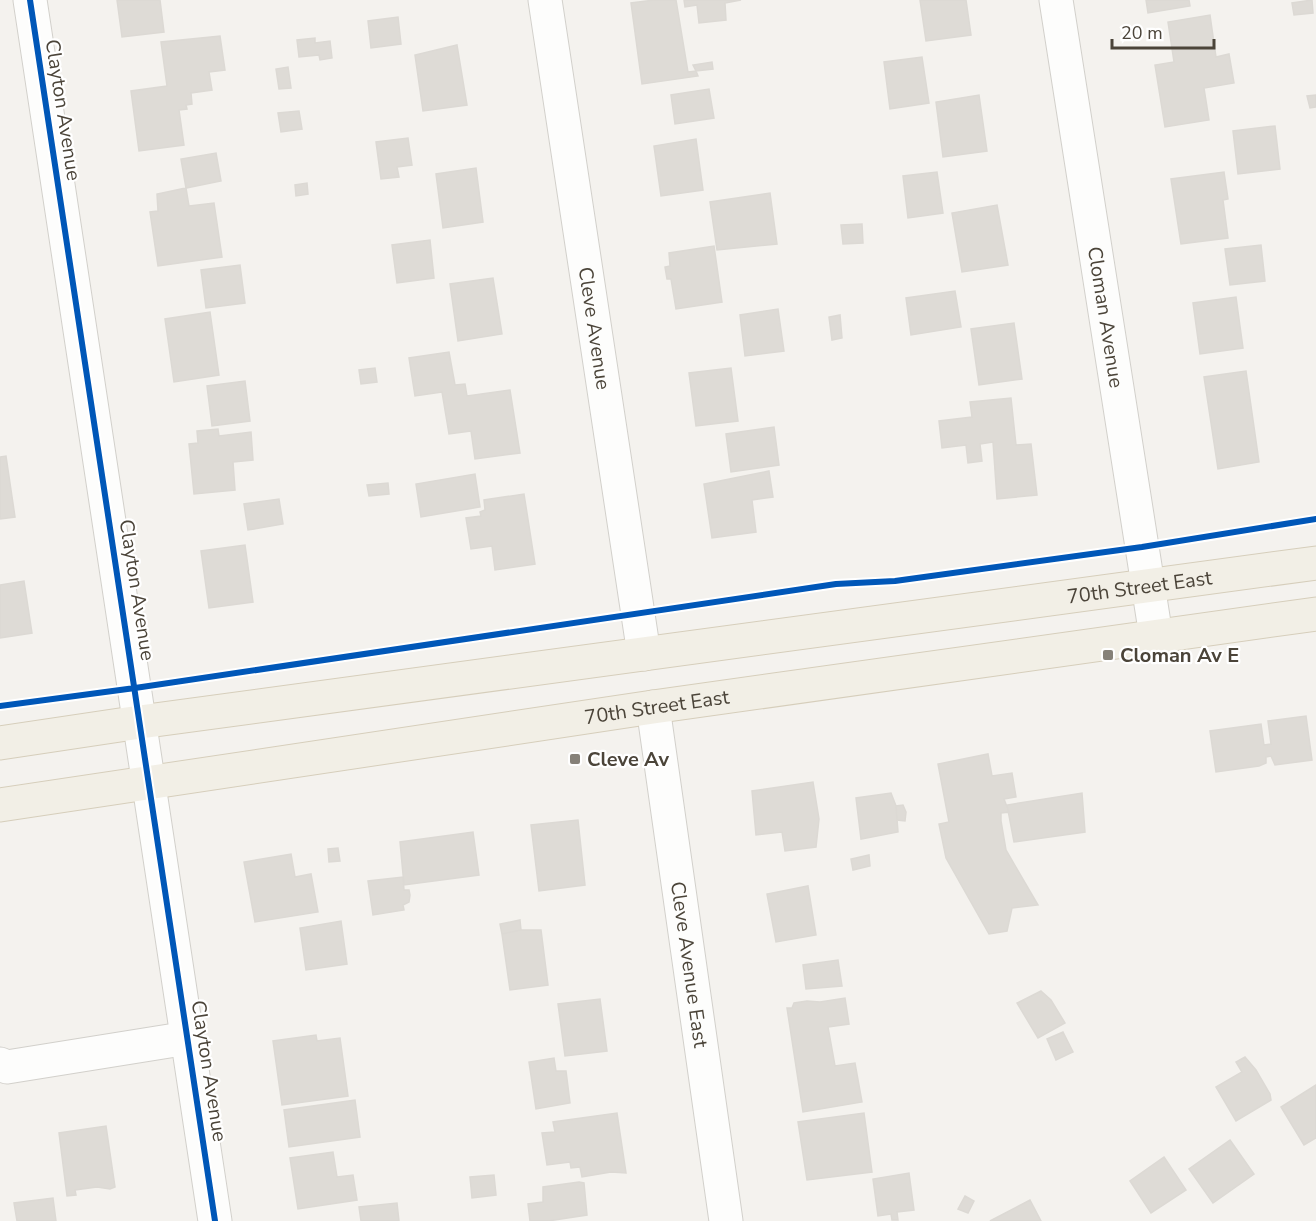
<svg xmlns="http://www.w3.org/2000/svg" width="1316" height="1221" font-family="'Nunito Sans',sans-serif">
<rect width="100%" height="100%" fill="#f4f2ee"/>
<!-- building -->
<path fill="#dedbd6" stroke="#dcd9d4" stroke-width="1.5" d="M 117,0 L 160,0 L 164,32 L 122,37 Z
M 654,0 L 676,0 L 688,72 L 696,71 L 698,76 L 642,84 L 631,3 Z
M 684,0 L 741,0 L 725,3 L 726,20 L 699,23 L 697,5 L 685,7 Z
M 920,0 L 966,0 L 971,35 L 926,41 Z
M 1146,0 L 1189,0 L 1190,6 L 1148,13 Z
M 1312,0 L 1313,13 L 1294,15 L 1292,3 Z
M 1210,15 L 1216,57 L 1229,54 L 1234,83 L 1204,88 L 1209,120 L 1165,127 L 1155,65 L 1174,62 L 1168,22 Z
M 398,17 L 401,44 L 371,48 L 368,21 Z
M 220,36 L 225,70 L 209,72 L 212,90 L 191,93 L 192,104 L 186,105 L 187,109 L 179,110 L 184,145 L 139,151 L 131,91 L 167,86 L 161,42 Z
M 315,38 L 315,43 L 330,41 L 332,58 L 320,60 L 319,55 L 299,57 L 297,40 Z
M 457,45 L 467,105 L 423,111 L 415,55 Z
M 922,57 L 929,103 L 890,109 L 884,62 Z
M 712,62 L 713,69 L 696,71 L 693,65 Z
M 288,67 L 291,88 L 279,89 L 276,69 Z
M 709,89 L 714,118 L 675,124 L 671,95 Z
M 979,95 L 987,151 L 943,157 L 936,102 Z
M 1316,95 L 1316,107 L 1310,108 L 1307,96 Z
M 299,111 L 302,129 L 281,132 L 278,113 Z
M 1275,126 L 1280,169 L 1238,174 L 1233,131 Z
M 408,138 L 412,165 L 397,167 L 399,177 L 381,179 L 376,142 Z
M 696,139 L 703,190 L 661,196 L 654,146 Z
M 216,153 L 221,181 L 186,188 L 181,159 Z
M 476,168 L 483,222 L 443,228 L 436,174 Z
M 937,172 L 943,213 L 908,218 L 903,176 Z
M 1224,172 L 1228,199 L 1223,200 L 1228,238 L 1181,244 L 1171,179 Z
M 307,183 L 308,194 L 296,196 L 295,185 Z
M 186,188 L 189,206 L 214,203 L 222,257 L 158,266 L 150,212 L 158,211 L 157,194 Z
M 770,193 L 777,244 L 717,250 L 710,202 Z
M 997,205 L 1008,265 L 962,272 L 952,213 Z
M 862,224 L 863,243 L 843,244 L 841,225 Z
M 430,240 L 434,278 L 397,283 L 392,245 Z
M 1261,245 L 1265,281 L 1230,285 L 1225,249 Z
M 714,246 L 722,302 L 676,309 L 671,279 L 667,279 L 665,267 L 670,266 L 669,253 Z
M 240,265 L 245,303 L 206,308 L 201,270 Z
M 493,278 L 502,334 L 458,341 L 450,284 Z
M 955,291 L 961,327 L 911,335 L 906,298 Z
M 1236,297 L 1243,348 L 1200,354 L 1193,303 Z
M 778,309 L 784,351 L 745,356 L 740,315 Z
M 210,312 L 219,375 L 174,382 L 165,319 Z
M 840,315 L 842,338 L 832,340 L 829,317 Z
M 1014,323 L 1022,379 L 979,385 L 971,329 Z
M 449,352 L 455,385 L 465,384 L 467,396 L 510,390 L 520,453 L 475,459 L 471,431 L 449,434 L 442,392 L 415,396 L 409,358 Z
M 375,368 L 377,382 L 361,384 L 359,370 Z
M 731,368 L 738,421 L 696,426 L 689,373 Z
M 1246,371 L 1259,462 L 1218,469 L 1204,377 Z
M 245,381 L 250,421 L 212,426 L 207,386 Z
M 1011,398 L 1016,445 L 1031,444 L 1037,495 L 997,499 L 993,442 L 980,444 L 982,461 L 968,463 L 966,445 L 942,448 L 939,421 L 972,417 L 970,402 Z
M 774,427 L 779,465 L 731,472 L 726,434 Z
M 218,429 L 219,436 L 251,432 L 253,460 L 233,462 L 235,490 L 194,494 L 189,444 L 198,443 L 197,431 Z
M 6,456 L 15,517 L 0,519 L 0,457 Z
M 769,471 L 773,497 L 752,500 L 756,532 L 712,538 L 704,484 Z
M 475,474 L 480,507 L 421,517 L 416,484 Z
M 388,483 L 389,494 L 369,496 L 367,485 Z
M 524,494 L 535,564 L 495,570 L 492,546 L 471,549 L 466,518 L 481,516 L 480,512 L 485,510 L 484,500 Z
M 279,499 L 283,524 L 248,530 L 244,504 Z
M 245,545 L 253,602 L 209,608 L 201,551 Z
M 24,581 L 32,633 L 0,638 L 0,585 Z
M 1306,716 L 1312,760 L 1275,765 L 1271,756 L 1266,757 L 1266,763 L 1259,766 L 1216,772 L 1210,731 L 1261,724 L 1264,745 L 1271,744 L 1268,721 Z
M 988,754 L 992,776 L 1012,773 L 1016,797 L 1004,799 L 1009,812 L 1001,813 L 1001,821 L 1006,850 L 1038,905 L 1012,908 L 1007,931 L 989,934 L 946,858 L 939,824 L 949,822 L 938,764 Z
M 813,782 L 819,819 L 816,847 L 785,851 L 782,832 L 756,835 L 752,791 Z
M 891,793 L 896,806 L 898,832 L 861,839 L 856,798 Z
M 1082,793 L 1085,832 L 1014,842 L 1007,805 Z
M 903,805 L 906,812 L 905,821 L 897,820 L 896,806 Z
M 578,820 L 585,885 L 539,891 L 531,825 Z
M 473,832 L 479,875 L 404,885 L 400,842 Z
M 338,848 L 340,861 L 329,862 L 328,849 Z
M 291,854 L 295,877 L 311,874 L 318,912 L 255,922 L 244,862 Z
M 869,855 L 870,866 L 853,870 L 851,859 Z
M 403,877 L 404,890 L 409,890 L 410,895 L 409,902 L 403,905 L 404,910 L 373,915 L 368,881 Z
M 808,886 L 816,935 L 776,942 L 767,894 Z
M 520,920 L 521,930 L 502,934 L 500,924 Z
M 341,921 L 347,964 L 306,970 L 300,928 Z
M 521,930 L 541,930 L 548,985 L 510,990 L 502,934 Z
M 838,960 L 842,986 L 806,989 L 803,965 Z
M 1041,991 L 1051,1000 L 1065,1023 L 1038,1038 L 1017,1003 Z
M 845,998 L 849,1024 L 828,1027 L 835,1066 L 855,1063 L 862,1102 L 803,1112 L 787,1008 L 792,1008 L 794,1003 L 807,1001 L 820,1002 Z
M 600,999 L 607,1051 L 565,1056 L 558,1004 Z
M 1063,1032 L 1073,1052 L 1056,1060 L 1047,1039 Z
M 316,1035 L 317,1041 L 340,1038 L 348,1096 L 282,1105 L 273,1041 Z
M 1245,1057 L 1256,1070 L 1270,1094 L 1271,1100 L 1236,1121 L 1216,1087 L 1242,1072 L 1236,1062 Z
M 554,1058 L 556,1071 L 566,1071 L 570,1103 L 536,1109 L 529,1062 Z
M 1316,1085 L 1316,1138 L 1304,1145 L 1281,1107 Z
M 355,1100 L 360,1137 L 289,1147 L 284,1110 Z
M 617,1113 L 626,1173 L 611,1172 L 582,1177 L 580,1167 L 571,1168 L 570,1162 L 547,1165 L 542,1133 L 555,1132 L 553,1122 Z
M 864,1113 L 872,1172 L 807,1180 L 798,1122 Z
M 106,1126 L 115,1187 L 110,1189 L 97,1187 L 75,1190 L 76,1195 L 67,1196 L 59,1133 Z
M 1230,1140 L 1254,1174 L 1213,1203 L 1189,1169 Z
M 333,1152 L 337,1177 L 353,1175 L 357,1200 L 298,1209 L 290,1158 Z
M 1164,1157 L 1186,1190 L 1151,1213 L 1130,1181 Z
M 909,1173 L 914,1210 L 897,1212 L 898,1220 L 892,1220 L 891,1214 L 878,1216 L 873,1179 Z
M 494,1175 L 496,1195 L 472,1198 L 470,1177 Z
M 579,1182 L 584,1183 L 587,1215 L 548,1221 L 530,1221 L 528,1204 L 543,1202 L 543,1187 Z
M 965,1196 L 974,1201 L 968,1213 L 958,1209 Z
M 53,1198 L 56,1221 L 17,1221 L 14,1203 Z
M 1030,1200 L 1041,1221 L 990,1221 Z
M 397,1203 L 399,1221 L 361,1221 L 359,1207 Z"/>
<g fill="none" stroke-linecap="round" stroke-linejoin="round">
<!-- minor casing -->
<g stroke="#d2d0cb" stroke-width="35">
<g id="minor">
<path d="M 30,0 L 215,1221"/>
<path id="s1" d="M 545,0 L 644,654"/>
<path id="s2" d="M 1056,0 L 1156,636"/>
<path id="s3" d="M 653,707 L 726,1221"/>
<path d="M 0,1064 L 7,1067 L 188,1038"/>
</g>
</g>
<!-- major casing -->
<g stroke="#d6cebb" stroke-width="35">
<g id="major">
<path id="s4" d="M 0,743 L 140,722 L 1316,563"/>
<path id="s5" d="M 0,805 L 653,707 L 1316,614"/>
</g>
</g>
<!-- minor -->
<use href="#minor" stroke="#fdfdfc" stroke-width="33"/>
<!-- major -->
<use href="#major" stroke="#f2efe6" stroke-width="33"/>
<!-- cycleway casing -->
<g stroke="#fff" stroke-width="10">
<path id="cycleway" d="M 30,0 L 215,1221
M 0,706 L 135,688 L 836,584 L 895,581 L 1142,547 L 1316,519"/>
</g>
<!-- cycleway -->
<use href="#cycleway" stroke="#0057b8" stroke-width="6"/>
</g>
<!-- markers -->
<g fill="#868178" stroke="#fff" stroke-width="2">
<rect x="1102" y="649" width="12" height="12" rx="3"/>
<rect x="569" y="753" width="12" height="12" rx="3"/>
</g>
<g text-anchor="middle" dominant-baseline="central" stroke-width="4.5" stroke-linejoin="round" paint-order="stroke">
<!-- street labels -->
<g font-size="20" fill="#4b4439" stroke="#fff">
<text transform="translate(63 110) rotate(81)">Clayton Avenue</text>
<text stroke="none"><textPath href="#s2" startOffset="321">Cloman Avenue</textPath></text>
<text stroke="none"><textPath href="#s1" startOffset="332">Cleve Avenue</textPath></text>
<text stroke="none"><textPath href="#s4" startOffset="1150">70th Street East</textPath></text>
<text transform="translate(137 590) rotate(81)">Clayton Avenue</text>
<text stroke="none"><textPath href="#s5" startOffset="664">70th Street East</textPath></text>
<text stroke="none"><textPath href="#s3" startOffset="260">Cleve Avenue East</textPath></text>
<text transform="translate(209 1071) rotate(81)">Clayton Avenue</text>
</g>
<!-- poi labels -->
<g font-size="20" font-weight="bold" fill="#4b4439" stroke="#fff" text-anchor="start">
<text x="1120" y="655">Cloman Av E</text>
<text x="587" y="759">Cleve Av</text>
</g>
</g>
<!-- scale -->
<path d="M1112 39v9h102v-9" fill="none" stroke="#4b4439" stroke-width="3"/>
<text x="1121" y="39" font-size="18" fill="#4b4439" stroke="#ffffff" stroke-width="4.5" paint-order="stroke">20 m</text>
</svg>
